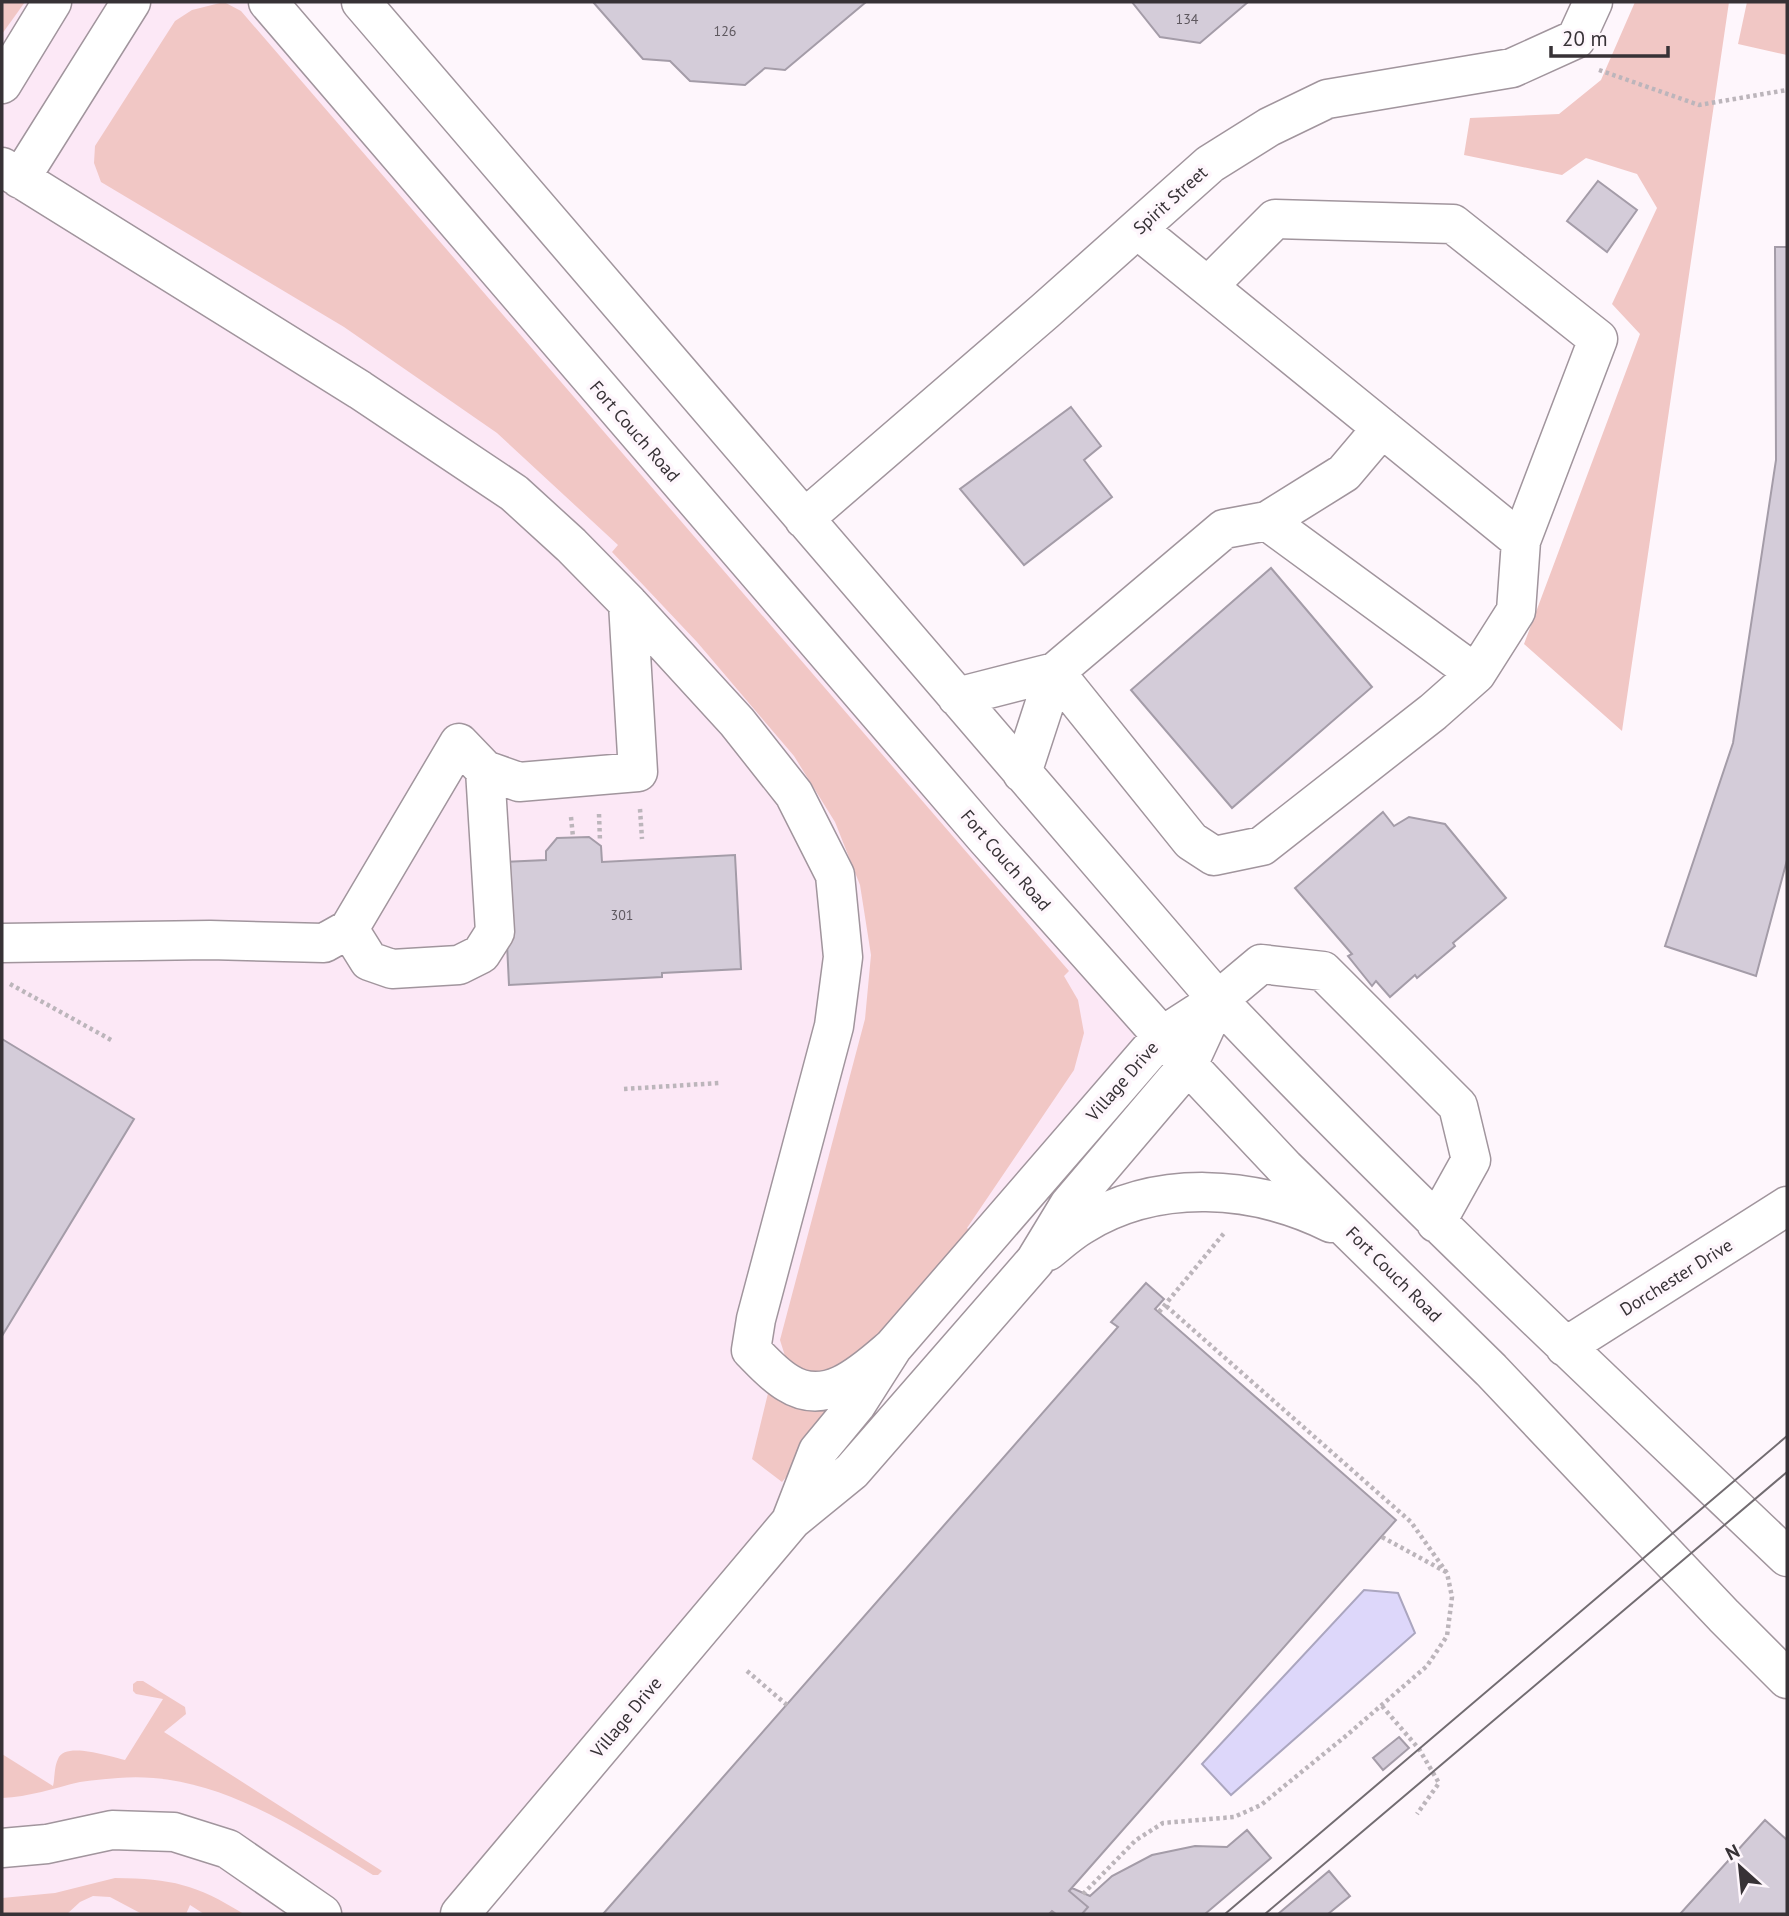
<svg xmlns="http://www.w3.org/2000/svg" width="1789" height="1916" font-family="'PT Sans',sans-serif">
<rect width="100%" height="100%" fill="#fef6fc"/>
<!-- built -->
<path fill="#fce8f6" d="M 2,2 L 268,2 L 1162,1036 L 1014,1208 L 792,1520 L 460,1914 L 2,1914 Z"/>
<!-- green -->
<path fill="#f1c7c5" d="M 2,2 L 25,2 L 2,34 Z
M 224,2 L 241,11 L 1069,971 L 1064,976 L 1078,1000 L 1084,1033 L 1074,1070 L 967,1228 L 973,1234 L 845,1378 L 796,1372 L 785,1356 L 780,1340 L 865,1019 L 871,955 L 860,885 L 835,822 L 794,756 L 697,642 L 612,552 L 618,545 L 497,433 L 344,327 L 101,182 L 94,163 L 95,146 L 175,21 L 192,10 Z
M 1635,2 L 1729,2 L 1622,731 L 1524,644 L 1640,334 L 1612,304 L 1657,208 L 1637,174 L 1586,158 L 1562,175 L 1464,155 L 1470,118 L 1559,114 L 1601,80 Z
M 1747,2 L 1787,2 L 1787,55 L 1738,44 Z
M 770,1385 L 820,1410 L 845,1408 L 782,1482 L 752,1459 Z
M 137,1681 L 143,1681 L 185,1707 L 186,1714 L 164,1732 L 382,1871 L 378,1875 L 373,1875 C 295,1828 213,1770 118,1778 C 105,1779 92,1780 80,1782 C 54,1788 29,1797 2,1798 L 2,1754 L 53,1786 C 55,1778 54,1767 58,1759 C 65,1741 110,1757 125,1760 L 163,1699 L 136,1694 L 133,1691 L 133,1684 Z
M 115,1878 C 173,1879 195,1884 244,1914 L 204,1914 L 190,1905 L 186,1914 L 142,1914 L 110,1897 L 93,1896 L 80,1902 L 67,1914 L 2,1914 L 2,1898 L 55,1893 Z"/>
<!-- water -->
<path fill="#ddd7fa" stroke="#aba6bf" stroke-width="2" d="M 1364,1590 L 1398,1593 L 1415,1633 L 1231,1795 L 1202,1764 Z"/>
<!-- building -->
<path fill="#d4ccd9" stroke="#a49ca8" stroke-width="2" d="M 593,2 L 866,2 L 785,70 L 765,68 L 745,85 L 690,81 L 670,61 L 643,59 Z
M 1132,2 L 1248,2 L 1200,43 L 1160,37 Z
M 1598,181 L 1637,210 L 1607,252 L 1567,221 Z
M 1775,247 L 1787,247 L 1787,860 L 1756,976 L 1665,946 L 1733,743 L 1776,460 Z
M 1071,407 L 1101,446 L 1084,460 L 1112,497 L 1024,565 L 960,489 Z
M 1271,568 L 1372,687 L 1232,808 L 1131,690 Z
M 1383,812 L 1394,826 L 1409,817 L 1445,824 L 1506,898 L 1453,943 L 1455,946 L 1417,978 L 1415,975 L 1390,997 L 1376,981 L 1372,986 L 1348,956 L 1352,954 L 1295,888 Z
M 589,837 L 601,846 L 602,862 L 735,855 L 741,969 L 662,973 L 662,977 L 509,985 L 503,862 L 546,860 L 546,851 L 557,838 Z
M 2,1039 L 134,1119 L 2,1336 Z
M 1146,1283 L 1164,1299 L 1155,1309 L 1396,1520 L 1069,1891 L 1088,1907 L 1082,1914 L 1056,1914 L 1052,1911 L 1049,1914 L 603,1914 L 1118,1327 L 1111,1322 Z
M 1399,1737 L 1409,1748 L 1383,1770 L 1373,1758 Z
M 1765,1820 L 1787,1840 L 1787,1914 L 1680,1914 Z
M 1247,1830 L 1271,1858 L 1205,1914 L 1082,1914 L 1088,1907 L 1069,1891 L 1072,1888 L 1090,1896 L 1112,1876 L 1152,1855 L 1195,1846 L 1227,1847 Z
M 1329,1871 L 1350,1896 L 1328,1914 L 1278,1914 Z"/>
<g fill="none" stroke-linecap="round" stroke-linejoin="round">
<!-- minor casing -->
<g stroke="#a1959d" stroke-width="41">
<path id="minor" d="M 268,2 L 985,837 L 1188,1065 L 1285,1168 L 1491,1370 L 1724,1616 L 1787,1679
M 361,2 L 1218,1000 C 1401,1193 1595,1374 1787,1557
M 2,84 L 52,2
M 2,167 L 360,390 L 514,493 L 571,545 L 628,603 L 737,722 L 794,794 L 835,875 L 843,957 L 834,1026 L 756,1319 L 751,1350 C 762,1361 774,1375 788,1383 C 827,1408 865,1371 893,1347
M 20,179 L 131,2
M 1137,229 L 1521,541 L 1598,339 L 1453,224 L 1275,219 L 1208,286
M 804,519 L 1045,311 L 1210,164 L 1269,127 L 1327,99 L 1512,68 L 1576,39 L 1593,2
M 1267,521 L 1476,674
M 1055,672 L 1191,841 L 1214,856 L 1262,846 L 1433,712 L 1476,674 L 1516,611 L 1521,541
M 957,697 L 1055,672 L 1224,529 L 1267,521 L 1344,473 L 1382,428
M 1022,773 L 1055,672
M 349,929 L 369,961 L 392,969 L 459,965 L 481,954 L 495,932 L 485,770
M 2,943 L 210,940 L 324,943 L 349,929 L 459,743 L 485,770 L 519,782 L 638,772 L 628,603
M 1048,1251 C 1059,1242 1070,1232 1082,1225 C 1158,1178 1254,1185 1331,1223
M 1565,1347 L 1787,1206
M 792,1518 L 818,1451 L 856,1405 L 893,1347 L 1162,1036 L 1218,1000 L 1261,964 L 1323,971 L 1458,1106 L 1471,1160 L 1436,1223
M 2,1848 L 47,1844 L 112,1830 L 174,1832 L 228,1849 L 322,1914
M 460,1914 L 792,1520 L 852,1471 L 1035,1261 L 1069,1205 L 1188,1065 L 1218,1000"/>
</g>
<!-- path -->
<path stroke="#bcb5bb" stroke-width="4.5" stroke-dasharray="3.5 3.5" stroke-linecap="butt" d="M 1599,70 L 1699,105 L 1787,90
M 640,809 L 642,839
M 599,814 L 600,841
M 571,817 L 573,837
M 10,984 L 113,1041
M 624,1089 L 719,1083
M 1159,1312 L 1225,1232
M 1382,1537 L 1446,1572
M 747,1671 L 787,1705
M 1382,1706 L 1419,1749 L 1439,1783 L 1417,1814
M 1083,1894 L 1136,1840 L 1163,1823 L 1234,1817 L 1261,1805 L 1347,1735 L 1427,1666 L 1447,1636 L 1452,1597 L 1447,1573 L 1411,1522 L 1165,1305"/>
<!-- minor -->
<use href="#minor" stroke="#fff" stroke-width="38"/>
<!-- tram -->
<path stroke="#726c71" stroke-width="2" d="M 1225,1914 L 1787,1436
M 1265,1914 L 1787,1472"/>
</g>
<g text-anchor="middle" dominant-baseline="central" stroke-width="7" stroke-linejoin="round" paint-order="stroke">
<!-- number labels -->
<g font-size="14" fill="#5e585f">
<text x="1187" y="19">134</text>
<text x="725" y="31">126</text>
<text x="622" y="915">301</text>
</g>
<!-- street labels -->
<g font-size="18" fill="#373236" stroke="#fef6fc">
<text transform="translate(1170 200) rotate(-42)">Spirit Street</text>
<text transform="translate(635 431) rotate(49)">Fort Couch Road</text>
<text transform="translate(1006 860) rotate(49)">Fort Couch Road</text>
<text transform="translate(1122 1081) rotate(-49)">Village Drive</text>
<text transform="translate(1394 1274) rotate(45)">Fort Couch Road</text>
<text transform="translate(1676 1277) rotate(-32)">Dorchester Drive</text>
<text transform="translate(626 1717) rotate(-50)">Village Drive</text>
</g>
</g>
<!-- border -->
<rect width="1789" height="1916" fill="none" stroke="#373236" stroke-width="7"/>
<!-- north arrow -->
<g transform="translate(1740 1867) rotate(333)" stroke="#fef6fc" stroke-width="5" paint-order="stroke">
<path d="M0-5L12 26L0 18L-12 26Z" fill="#373236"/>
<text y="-10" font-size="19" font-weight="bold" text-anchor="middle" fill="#373236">N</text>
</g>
<!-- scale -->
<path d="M1551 46v10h117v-10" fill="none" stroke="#373236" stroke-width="3.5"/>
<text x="1562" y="46" font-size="21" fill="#373236" stroke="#fef6fc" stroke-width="5" paint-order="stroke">20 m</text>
</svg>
